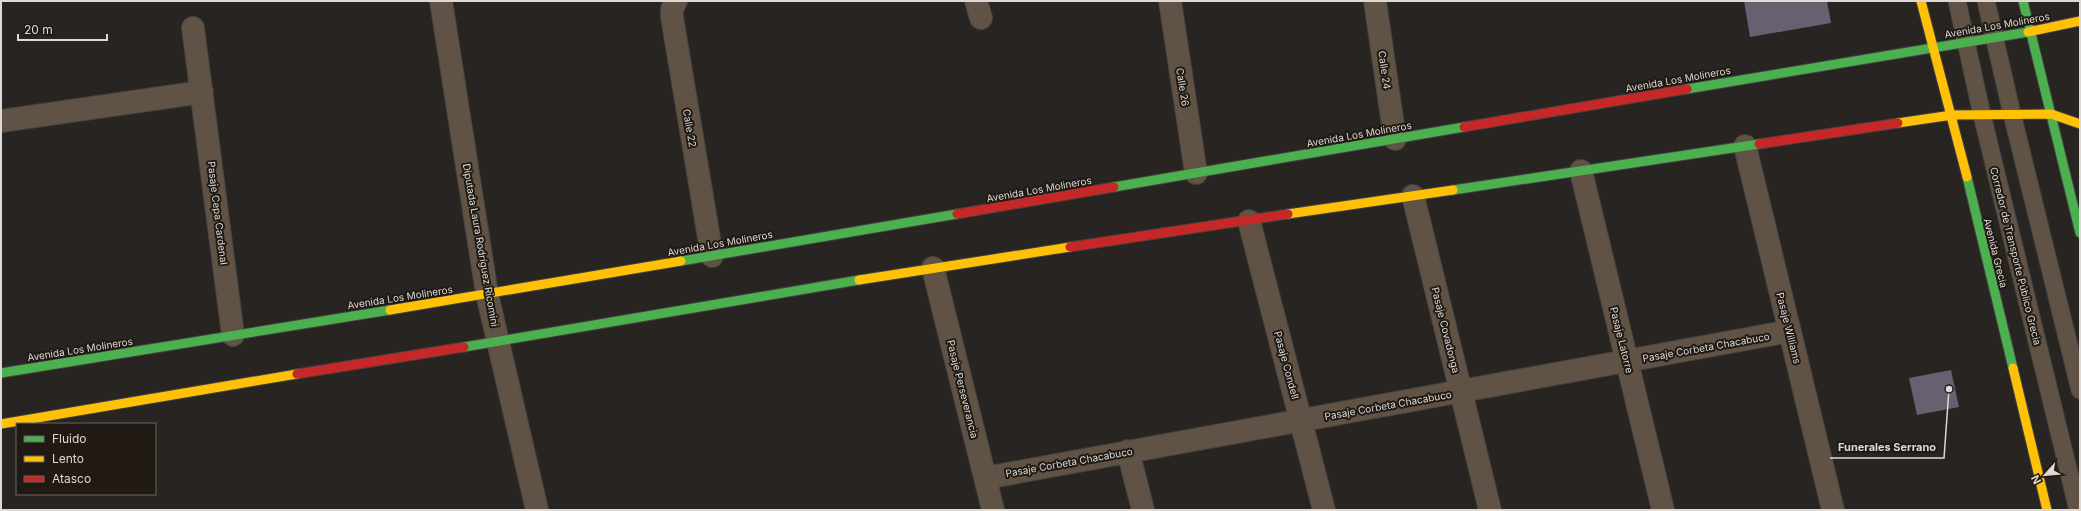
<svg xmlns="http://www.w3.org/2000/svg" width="2081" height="511" font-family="Inter,sans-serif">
<rect width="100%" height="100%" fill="#272421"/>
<!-- building -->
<path fill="#666070" d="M 1744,1 L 1827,1 L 1831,23 L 1750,37 Z
M 1951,370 L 1959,407 L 1917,415 L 1909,378 Z"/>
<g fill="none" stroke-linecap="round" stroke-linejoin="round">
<!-- lane casing -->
<g stroke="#43413f" stroke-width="19">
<path id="lane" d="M 1957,1 L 1982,115 L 2078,510
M 1986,1 L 2012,114 L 2080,390"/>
</g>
<!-- street casing -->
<g stroke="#43413f" stroke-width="24">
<path id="street" d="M 441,1 L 487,294 L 537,510
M 676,1 L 672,9 L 672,17 L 712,256
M 976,1 L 981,18
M 1170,1 L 1196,173
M 1375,1 L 1395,139
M 193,28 L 233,335
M 1,121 L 202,92
M 1745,146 L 1833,510
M 1581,171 L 1663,510
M 1413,196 L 1490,510
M 1249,221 L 1324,510
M 933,268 L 993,510
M 1128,451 L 1143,510
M 985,478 L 1790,331"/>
</g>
<!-- fast casing -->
<g stroke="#43413f" stroke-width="11">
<path id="fast" d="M 2023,1 L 2080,233
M 1687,89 L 2028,32
M 1967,177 L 2013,368
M 1114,187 L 1464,127
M 1453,190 L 1759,144
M 681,261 L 957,214
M 464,347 L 859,280
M 1,373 L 390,310"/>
</g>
<!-- slow casing -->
<g stroke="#43413f" stroke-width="11">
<path id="slow" d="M 1921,1 L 1967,177
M 2028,32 L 2080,21
M 1898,123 L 1952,115 L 2051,114 L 2080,124
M 1288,214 L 1453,190
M 859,280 L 1070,247
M 390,310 L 681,261
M 2013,368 L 2047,510
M 1,424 L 297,374"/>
</g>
<!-- jam casing -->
<g stroke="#43413f" stroke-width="11">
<path id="jam" d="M 1464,127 L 1687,89
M 1759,144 L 1898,123
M 957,214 L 1114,187
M 1070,247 L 1288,214
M 297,374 L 464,347"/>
</g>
<!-- lane -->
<use href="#lane" stroke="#605345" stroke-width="17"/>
<!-- street -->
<use href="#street" stroke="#605345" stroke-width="22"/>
<!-- fast -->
<use href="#fast" stroke="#4caf50" stroke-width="9"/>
<!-- slow -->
<use href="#slow" stroke="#ffc107" stroke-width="9"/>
<!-- jam -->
<use href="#jam" stroke="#c62828" stroke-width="9"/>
</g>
<g text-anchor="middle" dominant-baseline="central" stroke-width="4" stroke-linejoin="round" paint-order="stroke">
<!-- street labels -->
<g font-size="10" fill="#ded9d5" stroke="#211a14">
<text transform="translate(1997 25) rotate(-10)">Avenida Los Molineros</text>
<text transform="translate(1385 70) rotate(82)">Calle 24</text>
<text transform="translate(1678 79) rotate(-10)">Avenida Los Molineros</text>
<text transform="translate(1183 87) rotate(81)">Calle 26</text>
<text transform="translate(690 128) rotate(80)">Calle 22</text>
<text transform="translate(1359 134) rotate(-10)">Avenida Los Molineros</text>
<text transform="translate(1039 189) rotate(-10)">Avenida Los Molineros</text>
<text transform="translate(218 213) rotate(83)">Pasaje Cepa Cardenal</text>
<text transform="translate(720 243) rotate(-10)">Avenida Los Molineros</text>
<text transform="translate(481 245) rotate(80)">Diputada Laura Rodríguez Ricomini</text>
<text transform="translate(1996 253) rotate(76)">Avenida Grecia</text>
<text transform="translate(2016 256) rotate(76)">Corredor de Transporte Público Grecia</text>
<text transform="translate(400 297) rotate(-9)">Avenida Los Molineros</text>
<text transform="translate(1789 328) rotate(76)">Pasaje Williams</text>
<text transform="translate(1446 330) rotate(76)">Pasaje Covadonga</text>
<text transform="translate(1622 340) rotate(76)">Pasaje Latorre</text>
<text transform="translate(1706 347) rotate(-10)">Pasaje Corbeta Chacabuco</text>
<text transform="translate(80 349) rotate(-9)">Avenida Los Molineros</text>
<text transform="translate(1287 365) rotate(75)">Pasaje Condell</text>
<text transform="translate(963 389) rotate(76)">Pasaje Perseverancia</text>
<text transform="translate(1388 405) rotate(-10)">Pasaje Corbeta Chacabuco</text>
<text transform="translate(1069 462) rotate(-10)">Pasaje Corbeta Chacabuco</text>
</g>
</g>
<!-- callouts -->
<path fill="none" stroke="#ded9d5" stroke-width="1.5" d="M1949 389L1944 458H1830"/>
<circle fill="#ded9d5" stroke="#211a14" stroke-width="1.5" cx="1949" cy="389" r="4"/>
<g font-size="11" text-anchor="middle" font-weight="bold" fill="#ded9d5" stroke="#211a14" stroke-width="4" stroke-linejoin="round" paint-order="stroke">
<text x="1887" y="451">Funerales Serrano</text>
</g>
<!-- border -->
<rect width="2081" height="511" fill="none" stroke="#ded9d5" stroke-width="4"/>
<!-- legend -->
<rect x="16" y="423" width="140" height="72" fill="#211a14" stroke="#6d6661"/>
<rect x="24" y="436" width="20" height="6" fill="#4caf50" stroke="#6d6661"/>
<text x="52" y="443" font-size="12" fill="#ded9d5">Fluido</text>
<rect x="24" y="456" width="20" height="6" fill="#ffc107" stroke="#6d6661"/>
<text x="52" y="463" font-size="12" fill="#ded9d5">Lento</text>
<rect x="24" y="476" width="20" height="6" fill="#c62828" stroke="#6d6661"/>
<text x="52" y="483" font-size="12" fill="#ded9d5">Atasco</text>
<!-- north arrow -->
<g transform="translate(2045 475) rotate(243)" stroke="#211a14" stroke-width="3" paint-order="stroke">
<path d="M0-3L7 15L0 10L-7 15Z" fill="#ded9d5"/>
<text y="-6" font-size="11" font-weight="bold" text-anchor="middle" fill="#ded9d5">N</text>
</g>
<!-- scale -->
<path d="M18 34v6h89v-6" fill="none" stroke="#ded9d5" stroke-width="2"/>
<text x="24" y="34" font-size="12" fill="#ded9d5" stroke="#211a14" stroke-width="3" paint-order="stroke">20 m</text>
</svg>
